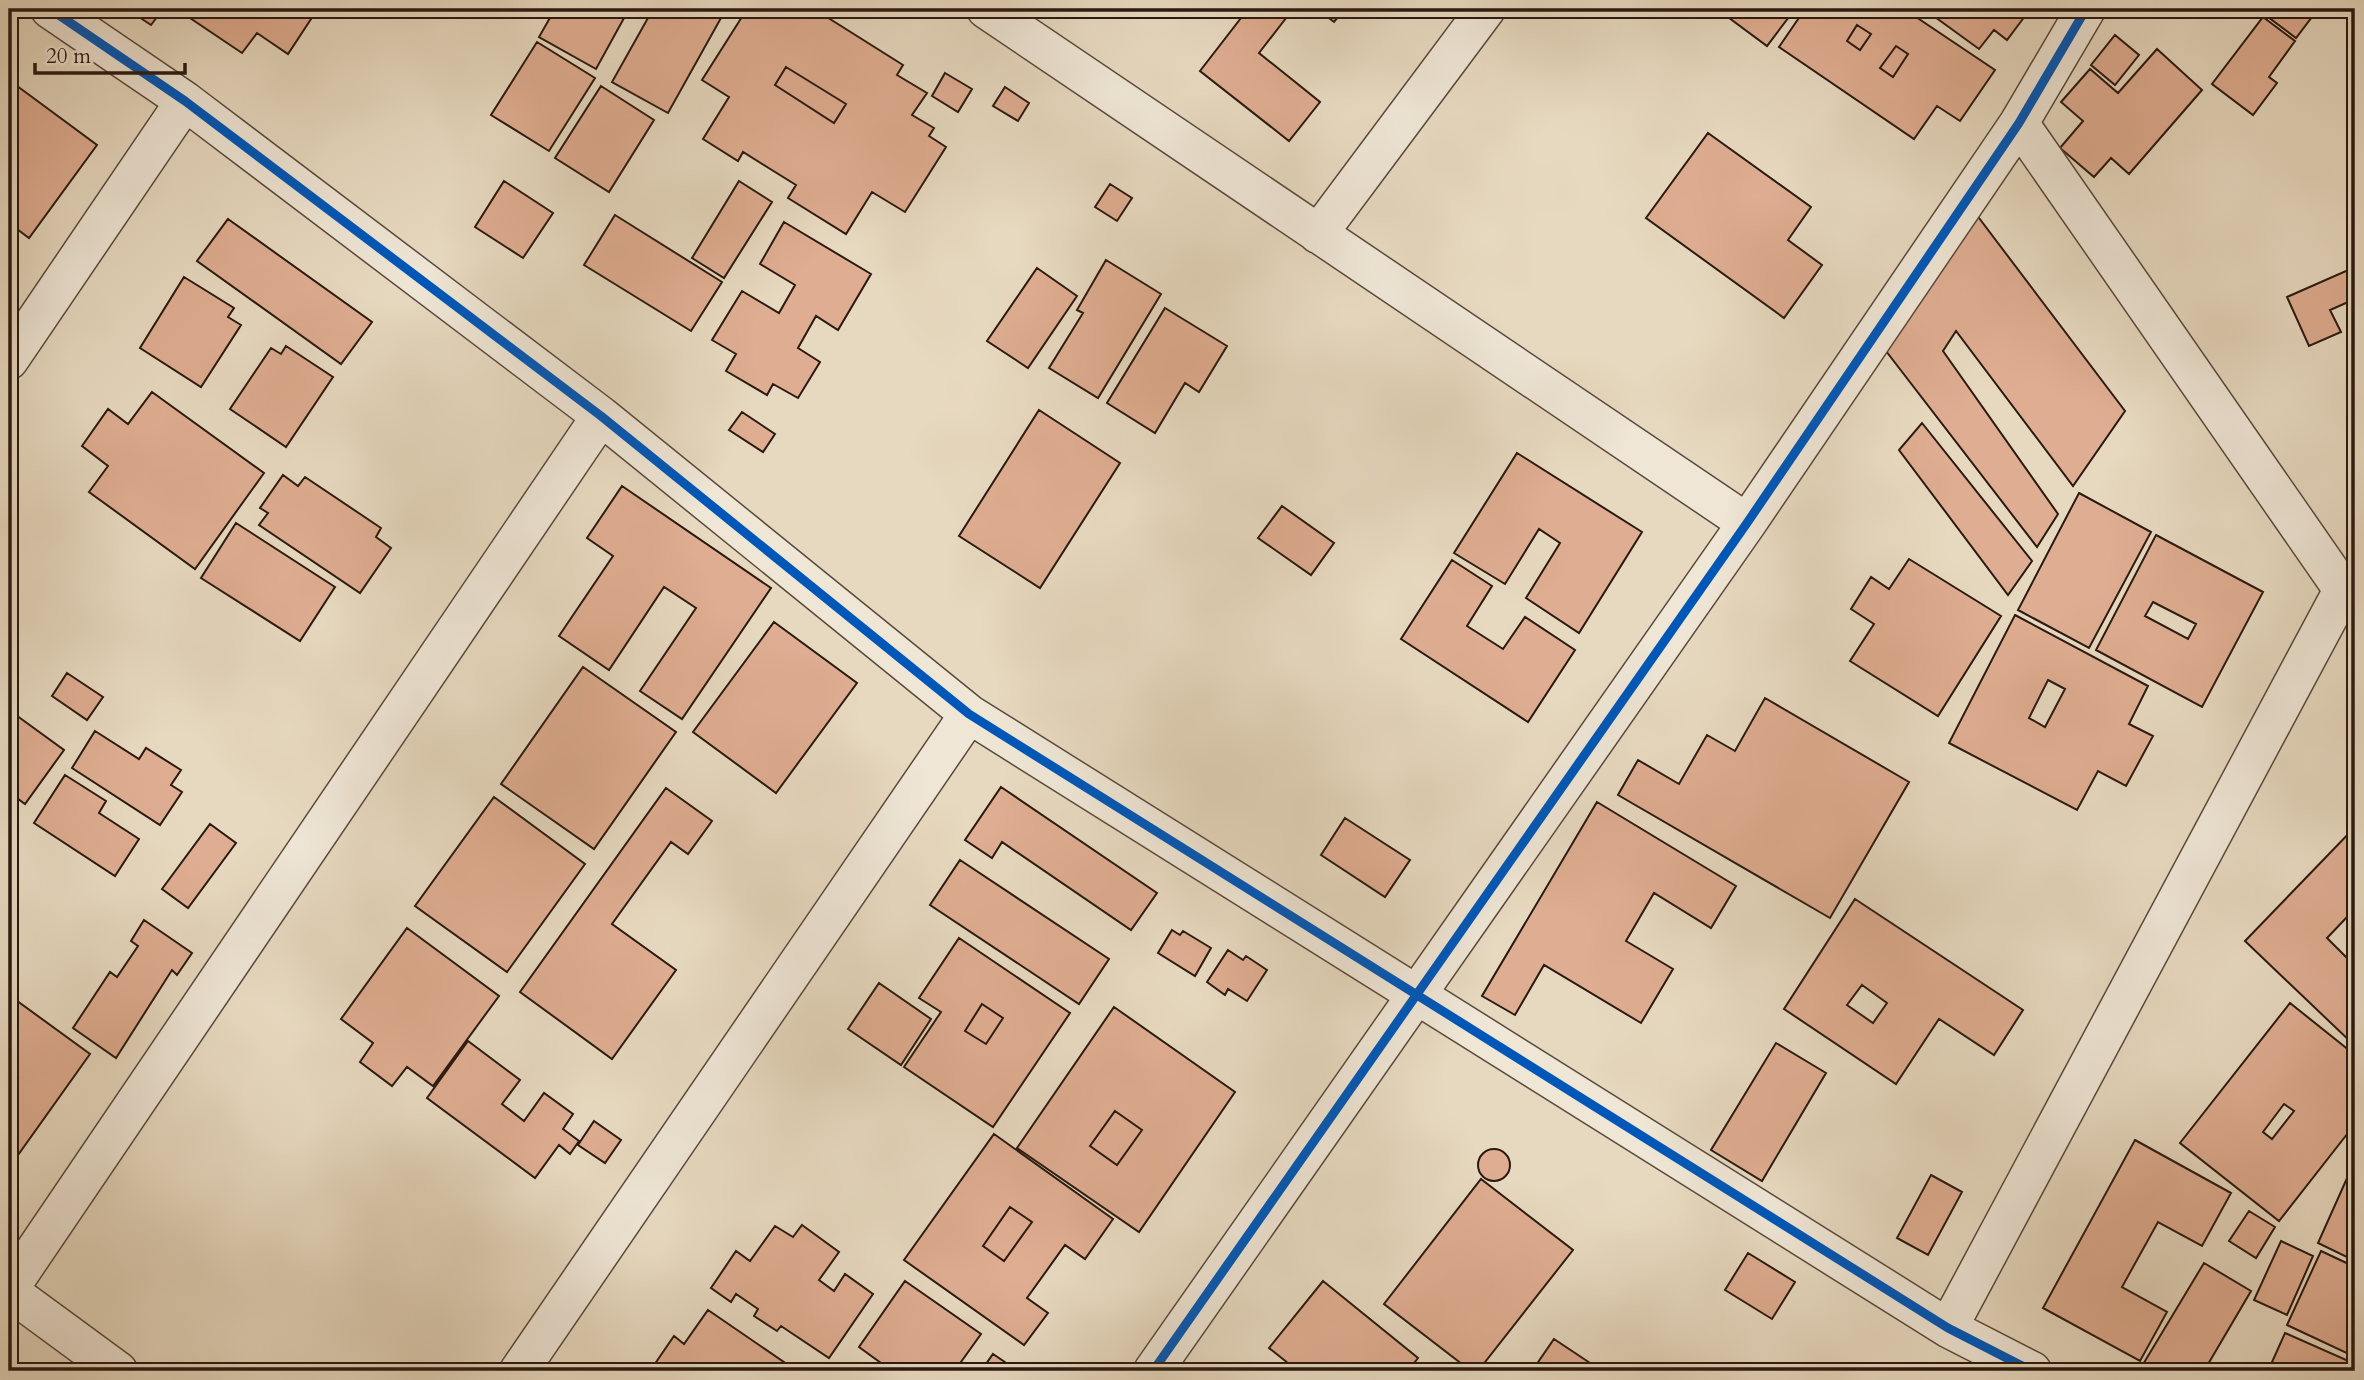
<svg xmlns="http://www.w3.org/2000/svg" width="2364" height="1380" font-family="Cardo,serif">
<rect width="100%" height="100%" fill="#e7d9c0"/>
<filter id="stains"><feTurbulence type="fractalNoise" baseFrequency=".00286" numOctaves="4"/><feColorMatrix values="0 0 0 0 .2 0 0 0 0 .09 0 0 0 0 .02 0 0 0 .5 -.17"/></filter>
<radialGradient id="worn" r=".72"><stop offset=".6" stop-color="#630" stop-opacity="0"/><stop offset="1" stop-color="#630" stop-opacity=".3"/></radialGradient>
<!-- building -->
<path fill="#dfad91" stroke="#2a1910" stroke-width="2" fill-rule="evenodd" d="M 127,9 L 163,9 L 151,25 Z
M 197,9 L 331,9 L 326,16 L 317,10 L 288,54 L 257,33 L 242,53 L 190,18 Z
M 555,9 L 629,9 L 596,69 L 539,37 Z
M 653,9 L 726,9 L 668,113 L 612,82 Z
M 747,9 L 786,11 L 788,9 L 814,9 L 903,65 L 897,75 L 927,93 L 912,115 L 934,128 L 929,136 L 946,147 L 905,212 L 872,192 L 846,234 L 788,198 L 796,185 L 743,152 L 738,161 L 703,139 L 729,97 L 702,80 ZM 786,67 L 846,104 L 834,123 L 775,85 Z
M 1248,9 L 1293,9 L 1259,53 L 1320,102 L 1289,141 L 1200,71 Z
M 1317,9 L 1345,9 L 1334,22 Z
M 1717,9 L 1795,9 L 1767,46 Z
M 1805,9 L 1904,9 L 1995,70 L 1960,121 L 1937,106 L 1914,139 L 1779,47 ZM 1857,25 L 1871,34 L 1860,50 L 1847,41 ZM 1896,46 L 1908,54 L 1893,77 L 1880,68 Z
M 1924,9 L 2016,9 L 2025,16 L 2007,40 L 1994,30 L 1979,49 Z
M 2268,9 L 2318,9 L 2296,38 L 2264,14 Z
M 2263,17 L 2295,41 L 2269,77 L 2277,83 L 2253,115 L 2212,84 Z
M 1857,25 L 1871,34 L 1860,50 L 1847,41 Z
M 2115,35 L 2139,55 L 2115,85 L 2091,65 Z
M 537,42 L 595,78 L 549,151 L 491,115 Z
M 1896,46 L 1908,54 L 1893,77 L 1880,68 Z
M 2157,49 L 2202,90 L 2129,174 L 2111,158 L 2094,177 L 2060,148 L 2083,121 L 2061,102 L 2090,69 L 2118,93 Z
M 786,67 L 846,104 L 834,123 L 775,85 Z
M 945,73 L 972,89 L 958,112 L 932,96 Z
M 9,80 L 97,145 L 29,238 L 9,223 L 9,168 L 15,159 L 9,154 Z
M 601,86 L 654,120 L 609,192 L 555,158 Z
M 1005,87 L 1029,103 L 1018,121 L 993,106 Z
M 1708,133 L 1811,207 L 1788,240 L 1822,265 L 1784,318 L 1646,218 Z
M 504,181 L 553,213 L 523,258 L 475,227 Z
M 739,181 L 772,202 L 724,278 L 692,258 Z
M 1110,184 L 1132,198 L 1117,221 L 1095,207 Z
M 1976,214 L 2125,411 L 2073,486 L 1956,331 L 1943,351 L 2058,514 L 2037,547 L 1886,351 Z
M 615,215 L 722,282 L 691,331 L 584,265 Z
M 228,219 L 372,322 L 341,364 L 197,261 Z
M 784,222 L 871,274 L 838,330 L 816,316 L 798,348 L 820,362 L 798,398 L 773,384 L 767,395 L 726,371 L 736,354 L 712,340 L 742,291 L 779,313 L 795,285 L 760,264 Z
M 1106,260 L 1161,294 L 1098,398 L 1049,368 L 1083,313 L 1077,310 Z
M 2355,267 L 2355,299 L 2330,310 L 2341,332 L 2309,346 L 2287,297 Z
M 1037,268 L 1077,296 L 1028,368 L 987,341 Z
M 184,277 L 234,308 L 228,317 L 241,325 L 201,387 L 140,348 Z
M 1165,308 L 1227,346 L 1199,392 L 1185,383 L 1155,433 L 1107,403 Z
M 286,346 L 333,377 L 286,447 L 230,409 L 271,348 L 281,354 Z
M 152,392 L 264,473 L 195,569 L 89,492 L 108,466 L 82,446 L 108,409 L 128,424 Z
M 1039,410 L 1120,463 L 1040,588 L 959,536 Z
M 742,412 L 775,434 L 763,452 L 729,430 Z
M 1922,423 L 2032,561 L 2008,595 L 1899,450 Z
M 1517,453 L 1642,532 L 1579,633 L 1526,598 L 1560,543 L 1539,529 L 1505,584 L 1454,553 Z
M 283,475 L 298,486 L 305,477 L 381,528 L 376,537 L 391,548 L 360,593 L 259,525 L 268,513 L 260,508 Z
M 622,486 L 771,588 L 682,719 L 640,691 L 696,608 L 664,587 L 609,670 L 559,636 L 613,556 L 587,538 Z
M 2079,493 L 2151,532 L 2089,648 L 2018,610 Z
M 1282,506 L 1334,543 L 1311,575 L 1258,538 Z
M 236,523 L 335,587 L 300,641 L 201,578 Z
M 2156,535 L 2263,592 L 2202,707 L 2096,650 ZM 2153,602 L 2196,624 L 2188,639 L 2145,616 Z
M 1909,559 L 2001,616 L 1938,716 L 1850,661 L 1874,624 L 1851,609 L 1871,577 L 1889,589 Z
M 1452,560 L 1492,586 L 1467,626 L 1503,649 L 1525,617 L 1575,650 L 1528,722 L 1401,639 Z
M 2015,615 L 2148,686 L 2129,724 L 2153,736 L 2126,786 L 2098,771 L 2077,810 L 1949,743 ZM 2048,680 L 2065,689 L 2045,727 L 2029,718 Z
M 774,622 L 857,683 L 776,793 L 693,732 Z
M 583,667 L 676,732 L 594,849 L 501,784 Z
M 67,673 L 103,697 L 87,720 L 52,696 Z
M 1765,698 L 1909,782 L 1830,918 L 1618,795 L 1638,760 L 1679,784 L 1707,735 L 1735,751 Z
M 9,710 L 64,750 L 25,804 L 9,792 Z
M 95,731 L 139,759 L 146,748 L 181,770 L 171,785 L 182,792 L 160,825 L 72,768 Z
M 65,775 L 106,801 L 99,813 L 139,839 L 115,876 L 34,823 Z
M 1001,787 L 1157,893 L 1131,930 L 1002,842 L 992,858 L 965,840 Z
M 666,788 L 712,821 L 688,854 L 671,842 L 612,924 L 676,970 L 612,1059 L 520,992 Z
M 494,797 L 585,864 L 507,972 L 415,906 Z
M 1597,802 L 1736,886 L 1711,928 L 1654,893 L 1626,941 L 1673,969 L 1641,1023 L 1544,965 L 1515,1015 L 1482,996 Z
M 1345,818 L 1410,860 L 1385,897 L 1321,855 Z
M 210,824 L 236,843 L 188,908 L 162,889 Z
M 2355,827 L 2355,923 L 2348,916 L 2327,938 L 2355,966 L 2355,1046 L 2245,941 Z
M 960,860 L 1109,959 L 1079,1004 L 930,905 Z
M 1855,899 L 2023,1010 L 1994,1055 L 1939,1019 L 1896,1084 L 1784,1009 ZM 1862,985 L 1887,1003 L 1873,1023 L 1847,1005 Z
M 144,920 L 192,953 L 177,975 L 172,970 L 116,1058 L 73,1028 L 110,972 L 117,977 L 138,946 L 131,941 Z
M 407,928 L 499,996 L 433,1086 L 407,1067 L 392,1086 L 360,1062 L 373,1043 L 341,1019 Z
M 1172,930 L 1180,935 L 1183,931 L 1211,948 L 1195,976 L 1158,953 Z
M 959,938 L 1070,1013 L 993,1127 L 904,1067 L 941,1012 L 919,998 ZM 982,1004 L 1003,1018 L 986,1044 L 965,1031 Z
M 1228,950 L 1243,960 L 1246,956 L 1267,970 L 1247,1001 L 1228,989 L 1225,995 L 1207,982 Z
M 879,983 L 931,1019 L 901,1065 L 848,1029 Z
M 9,995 L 90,1054 L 13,1162 L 9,1159 L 9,1091 L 18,1078 L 9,1071 Z
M 2290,1003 L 2355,1055 L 2355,1124 L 2279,1221 L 2180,1143 ZM 2284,1104 L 2294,1111 L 2272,1139 L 2263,1132 Z
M 982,1004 L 1003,1018 L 986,1044 L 965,1031 Z
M 1114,1007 L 1235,1092 L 1139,1232 L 1017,1148 ZM 1115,1111 L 1142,1130 L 1117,1165 L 1090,1146 Z
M 468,1041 L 520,1080 L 502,1104 L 524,1121 L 544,1093 L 573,1114 L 563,1129 L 579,1141 L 570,1154 L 559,1145 L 535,1178 L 427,1098 Z
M 1776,1043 L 1826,1073 L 1762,1181 L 1711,1150 Z
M 1115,1111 L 1142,1130 L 1117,1165 L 1090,1146 Z
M 594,1121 L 621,1140 L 605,1163 L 578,1145 Z
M 994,1134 L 1113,1219 L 1085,1259 L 1065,1245 L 1027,1298 L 1048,1313 L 1024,1345 L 904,1260 ZM 1010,1207 L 1032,1222 L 1004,1261 L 983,1246 Z
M 2135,1140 L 2231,1193 L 2202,1246 L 2158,1222 L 2122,1287 L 2167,1312 L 2140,1361 L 2043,1308 Z
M1478 1165a16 16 0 1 1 32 0a16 16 0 1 1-32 0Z
M 1931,1175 L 1962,1192 L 1928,1255 L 1897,1238 Z
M 2348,1176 L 2355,1180 L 2355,1261 L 2318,1243 Z
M 1481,1179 L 1573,1250 L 1478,1371 L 1471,1371 L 1384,1304 Z
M 1010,1207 L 1032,1222 L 1004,1261 L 983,1246 Z
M 2249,1211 L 2275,1227 L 2256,1258 L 2229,1241 Z
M 802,1225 L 839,1252 L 819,1280 L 834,1291 L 845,1274 L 873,1294 L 829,1358 L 781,1326 L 777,1331 L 754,1316 L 758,1309 L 736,1294 L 731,1302 L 711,1288 L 736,1251 L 750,1261 L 775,1226 L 793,1237 Z
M 2281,1241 L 2313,1256 L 2287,1315 L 2254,1300 Z
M 2321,1251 L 2355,1267 L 2353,1356 L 2287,1325 Z
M 1748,1253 L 1795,1282 L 1772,1319 L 1725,1290 Z
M 2204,1263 L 2251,1291 L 2204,1371 L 2139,1371 Z
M 905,1281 L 981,1334 L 961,1362 L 973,1371 L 892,1371 L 859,1347 Z
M 1323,1281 L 1418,1358 L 1408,1371 L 1298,1371 L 1269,1348 Z
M 708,1310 L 797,1371 L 650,1371 L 674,1336 L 684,1344 Z
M 2285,1333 L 2353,1363 L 2349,1371 L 2268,1371 Z
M 1554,1339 L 1602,1371 L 1532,1371 Z
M 993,1354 L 1018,1371 L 981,1371 Z"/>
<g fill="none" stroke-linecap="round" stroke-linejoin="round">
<!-- minor casing -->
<g stroke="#59493c" stroke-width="41">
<path id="minor" d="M 50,9 L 185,101 L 601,416 L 969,714 L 1948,1328 L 2032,1371
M 986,9 L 1747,523
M 2019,123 L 2355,607
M 1318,234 L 1486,9
M 9,360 L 185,101
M 9,1289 L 601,416
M 9,1291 L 118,1371
M 1948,1328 L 2343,590 L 2355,586
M 519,1371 L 969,714
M 1153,1371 L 1747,523 L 2019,123 L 2086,9"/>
</g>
<!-- minor -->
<use href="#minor" stroke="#efe6d6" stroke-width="38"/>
<!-- cycleway casing -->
<g stroke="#efe6d6" stroke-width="13">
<path id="cycleway" d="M 50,9 L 185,101 L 601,416 L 969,714 L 1948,1328 L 2032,1371
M 1153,1371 L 1747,523 L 2019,123 L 2086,9"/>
</g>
<!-- cycleway -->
<use href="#cycleway" stroke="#0057b8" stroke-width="9"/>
</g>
<!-- margin -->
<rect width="2364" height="1380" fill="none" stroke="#e7d9c0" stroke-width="35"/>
<rect x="10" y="10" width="2343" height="1359" fill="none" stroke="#2a1910" stroke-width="3.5"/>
<rect x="18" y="18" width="2329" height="1345" fill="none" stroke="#2a1910" stroke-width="2"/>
<!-- scale -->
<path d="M35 63v10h150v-10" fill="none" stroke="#2a1910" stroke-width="3.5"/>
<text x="46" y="63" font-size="21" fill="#2a1910" stroke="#efe6d6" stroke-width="5" paint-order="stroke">20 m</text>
<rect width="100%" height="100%" filter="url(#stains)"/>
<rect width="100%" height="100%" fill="url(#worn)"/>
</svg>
